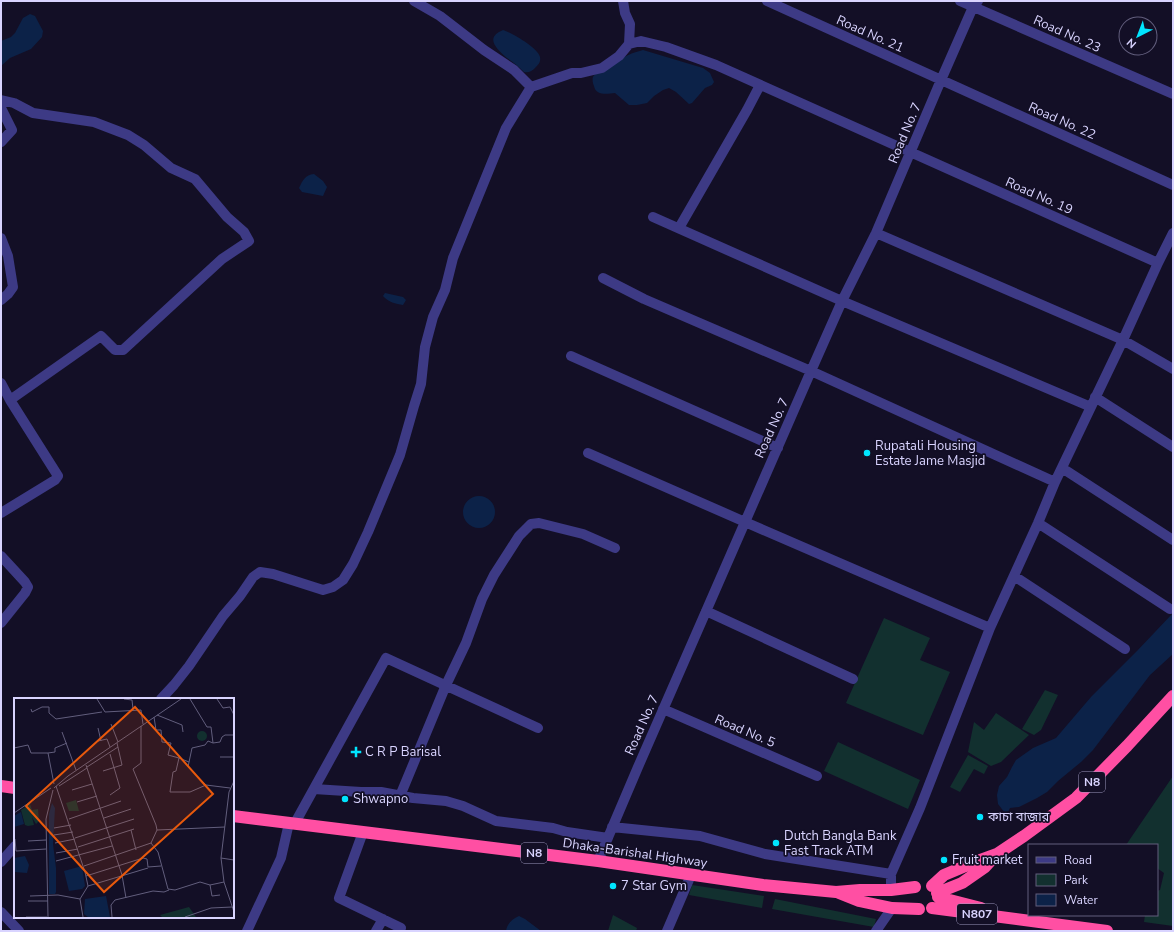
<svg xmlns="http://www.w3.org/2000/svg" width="1174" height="932" font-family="'Nunito Sans','Noto Sans Bengali',sans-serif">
<rect width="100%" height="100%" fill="#130f26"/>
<!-- green -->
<path fill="#12302f" d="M 884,618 L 930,638 L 920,660 L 950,672 L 923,735 L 846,703 Z
M 1045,690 L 1058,695 L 1041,730 L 1034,735 L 1022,729 Z
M 996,713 L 1029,735 L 1001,762 L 991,766 L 968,752 L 974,722 L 984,730 Z
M 838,742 L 920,780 L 908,809 L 824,771 Z
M 968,755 L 988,766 L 984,774 L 974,769 L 960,792 L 950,787 Z
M 1173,776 L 1173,926 L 1144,922 L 1145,915 L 1157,915 L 1157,891 L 1160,890 L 1164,873 L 1157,868 L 1157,845 L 1126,845 Z
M 692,885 L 764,896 L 762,908 L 689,895 Z
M 775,899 L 876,919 L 874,927 L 772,909 Z
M 613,915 L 637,928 L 636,931 L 608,931 Z"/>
<!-- water -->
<path fill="#0c2248" d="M 30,14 L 35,16 L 43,31 L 42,37 L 31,49 L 10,58 L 1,66 L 1,41 L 11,37 L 15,33 L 23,18 Z
M 503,30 C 512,33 538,48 540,57 C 541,62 538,65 535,68 C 532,71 529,73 524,72 C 519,67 513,62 507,58 C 497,49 484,38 503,30 Z
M 643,50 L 703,68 L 710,73 L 714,82 L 712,85 L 705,88 L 692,103 L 689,104 L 676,92 L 669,88 L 663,90 L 654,96 L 647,103 L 637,105 L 629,105 L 615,93 C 607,94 596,96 594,86 C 593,84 592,79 593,77 C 595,72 627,55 633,53 C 636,52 640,51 643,50 Z
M 314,174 L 323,181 L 327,187 L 323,196 L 302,192 L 299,188 C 303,180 305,175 314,174 Z
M 385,293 L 403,297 L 406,300 L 403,305 C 396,304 388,302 383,296 Z
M463 512a16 16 0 1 1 32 0a16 16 0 1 1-32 0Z
M 1173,613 L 1173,654 L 1150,675 L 1093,750 L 1081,762 L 1058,781 L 1047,792 L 1037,798 L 1019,807 L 1010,808 L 1007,814 L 1005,813 L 998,804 L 997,795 L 999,786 L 1007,777 L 1012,767 L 1016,760 L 1033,748 L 1056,738 L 1091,697 L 1137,651 Z
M 519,916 L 525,919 L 541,931 L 506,931 C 507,924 512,919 519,916 Z"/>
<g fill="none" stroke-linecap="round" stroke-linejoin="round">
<!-- minor -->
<path stroke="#3d3a85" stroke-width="10" d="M 414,1 L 440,16 L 484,50 L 514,70 L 531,87
M 767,1 L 1173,185
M 960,1 L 1173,94
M 629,44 L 641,41 L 666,47 L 716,65 L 1158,263
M 1,100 L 14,103 L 33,113 L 94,122 L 128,135 L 144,145 L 171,168 L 195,179 L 227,217 L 244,232 L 249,241 L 222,259 L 123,350 L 115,350 L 101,336 L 10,400 L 1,383
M 1,108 L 12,130 L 1,142
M 653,217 L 842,301 L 1091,407
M 679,228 L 747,110 L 760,85
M 876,233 L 1123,340 L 1173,369
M 1,238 L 8,256 L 13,287 L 8,294 L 1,300
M 603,278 L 644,299 L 811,371 L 1055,482
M 571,356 L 778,448
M 1095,397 L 1173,447
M 588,453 L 745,522 L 990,628
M 1062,468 L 1173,540
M 1,513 L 55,480 L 58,476 L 10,400
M 1038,523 L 1170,609
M 1,556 L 25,582 L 28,587 L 25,593 L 1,623
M 1014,576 L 1125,649
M 706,611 L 853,679
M 161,699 L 174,685 L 189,666 L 223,616 L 240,596 L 253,577 L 260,572 L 273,574 L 323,590 L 333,587 L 343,580 L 353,564 L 368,532 L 400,455 L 414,406 L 421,384 L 425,347 L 433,317 L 445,290 L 453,258 L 506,128 L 531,87 L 572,73 L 581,73 L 602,68 L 619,56 L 629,44 L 630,24 L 625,13 L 623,1
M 663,709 L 817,776
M 314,789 L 361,792 L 381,792 L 413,798 L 446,801 L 463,806 L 496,821 L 553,828 L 567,832 L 608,838
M 400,796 L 446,685 L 466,643 L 482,599 L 494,575 L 519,536 L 531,524 L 539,523 L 583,534 L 615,548
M 295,823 L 386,658 L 538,728
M 612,827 L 700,836 L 765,854 L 891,874
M 363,832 L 339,898 L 401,928
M 598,861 L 638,767 L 811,371 L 842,301 L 876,233 L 941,80 L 973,7 L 978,1
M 1,862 L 15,846
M 891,890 L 891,874 L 920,808 L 990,628 L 1038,523 L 1055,482 L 1123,340 L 1158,263 L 1173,233
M 1,912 L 19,931
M 247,931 L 281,858 L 289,823
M 376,931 L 383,919
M 667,931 L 691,875
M 876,931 L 892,908"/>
<!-- highway -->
<path stroke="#ff4fa3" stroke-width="12" d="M 1,786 L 15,788
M 233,816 L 598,861 L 763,885 L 836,892 L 860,890 L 891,890 L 915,887
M 932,886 L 944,875 L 975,862 L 997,854 L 1024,836 L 1076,798 L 1127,746 L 1173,696
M 839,893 L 859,901 L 892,908 L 919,909
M 937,893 L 962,883 L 985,867 L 995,856
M 938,897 L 981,908
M 932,908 L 1107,931"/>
</g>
<!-- markers -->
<g fill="#00e5ff" stroke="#130f26" stroke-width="1.5">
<circle cx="867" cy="453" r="4"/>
<path d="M354 746h4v4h4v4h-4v4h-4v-4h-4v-4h4z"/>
<circle cx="345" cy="799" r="4"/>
<circle cx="980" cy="817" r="4"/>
<circle cx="776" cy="843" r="4"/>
<circle cx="944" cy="860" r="4"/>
<circle cx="613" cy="886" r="4"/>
</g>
<g text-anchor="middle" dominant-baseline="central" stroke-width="3.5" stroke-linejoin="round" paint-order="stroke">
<!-- shield labels -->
<g fill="#130f26" stroke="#9e99be" stroke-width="1">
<rect x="1079" y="772" width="26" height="20" rx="3"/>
<rect x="521" y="843" width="26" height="20" rx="3"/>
<rect x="957" y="904" width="40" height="20" rx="3"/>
</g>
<g font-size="12" font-weight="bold" fill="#d9d4ff">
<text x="1092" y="782">N8</text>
<text x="534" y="853">N8</text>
<text x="977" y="914">N807</text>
</g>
<!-- street labels -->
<g font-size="13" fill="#d9d4ff" stroke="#130f26">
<text transform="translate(870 34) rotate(24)">Road No. 21</text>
<text transform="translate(1067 34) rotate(24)">Road No. 23</text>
<text transform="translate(1062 121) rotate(24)">Road No. 22</text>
<text transform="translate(905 133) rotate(-67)">Road No. 7</text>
<text transform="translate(1039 196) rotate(24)">Road No. 19</text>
<text transform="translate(772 428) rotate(-66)">Road No. 7</text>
<text transform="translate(642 725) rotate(-66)">Road No. 7</text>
<text transform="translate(745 731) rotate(23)">Road No. 5</text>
<text transform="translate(635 853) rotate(8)">Dhaka-Barishal Highway</text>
</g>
<!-- poi labels -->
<g font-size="13" fill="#d9d4ff" stroke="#130f26" text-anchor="start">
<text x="875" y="446">Rupatali Housing<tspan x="875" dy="15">Estate Jame Masjid</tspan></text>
<text x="365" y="752">C R P Barisal</text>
<text x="353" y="799">Shwapno</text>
<text x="988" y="817">কাচা বাজার</text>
<text x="784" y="836">Dutch Bangla Bank<tspan x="784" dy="15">Fast Track ATM</tspan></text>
<text x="952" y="860">Fruit market</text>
<text x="621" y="886">7 Star Gym</text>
</g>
</g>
<!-- overview -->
<g transform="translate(14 698)">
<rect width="220" height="220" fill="#130f26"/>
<path d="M183 38a5 5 0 1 1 10 0a5 5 0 1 1-10 0ZM 62,102 L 65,113 L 55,113 L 52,105 ZM 16,106 L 18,112 L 24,111 L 25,123 L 22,126 L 18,119 L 20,127 L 14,128 L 11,127 L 7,112 ZM 175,209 L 182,219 L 148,219 L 146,217 Z" fill="#12302f"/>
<path d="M 38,105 L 41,110 L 39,146 L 42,170 L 42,194 L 41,196 L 35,196 L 35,116 ZM 7,114 L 10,126 L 0,129 L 0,118 ZM 11,158 L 15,167 L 13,175 L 1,174 L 0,160 ZM 68,168 L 71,188 L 68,191 L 55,193 L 50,173 ZM 92,198 L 96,219 L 74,219 L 70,216 L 71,201 Z" fill="#0c2248"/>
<path fill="none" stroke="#625e7d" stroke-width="1" d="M 83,1 L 91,14 L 127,12 L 129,26M 110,1 L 118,2 L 119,11M 176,1 L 193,29 L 197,29 L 199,45 L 194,43 L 191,47 L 178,50 L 174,69 L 192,87M 203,1 L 209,10 L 216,9 L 220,17M 17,11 L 18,14 L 28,9 L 35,9 L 35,15 L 42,21 L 88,14M 143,17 L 168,27 L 169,34M 140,19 L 142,32 L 147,32 L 148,44 L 157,45 L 154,57 L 165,60M 97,26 L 104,44M 127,28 L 127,65 L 119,71 L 142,127 L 143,132 L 137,145 L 144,154 L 154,191 L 161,192 L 186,184 L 196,187 L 210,184M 84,30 L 87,43M 48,34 L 62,72M 84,43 L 93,41 L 96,49M 199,45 L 206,44 L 208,39 L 211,37 L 220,37M 0,50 L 14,47 L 17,55 L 34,55 L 41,54 L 41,50 L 53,45M 34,55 L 40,86M 96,56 L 106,90 L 96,97M 206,59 L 220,59M 175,64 L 165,60 L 162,73 L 159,74 L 156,94 L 176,94 L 192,87 L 216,90M 72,67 L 108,177 L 112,200M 73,69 L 104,49M 89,73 L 108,67 L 103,45M 220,83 L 215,94 L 207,160 L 210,184 L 220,214M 42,88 L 71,174 L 74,188 L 66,201 L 69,219M 45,88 L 73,70M 40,90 L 54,78 L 167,1M 58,92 L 78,86M 63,104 L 83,98M 0,115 L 37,90M 90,120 L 117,111M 55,121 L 107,103M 40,130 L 57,127M 117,132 L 122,152M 143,132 L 211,129M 40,137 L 59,134M 61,140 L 120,121M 1,141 L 2,153 L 32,151M 14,143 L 32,142M 41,145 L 61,141M 64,149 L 120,131M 42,155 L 64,151M 207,160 L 220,162M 42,163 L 98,148M 70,168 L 137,145M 72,178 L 129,160 L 133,161 L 134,169 L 147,168M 196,187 L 198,198 L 206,197M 74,188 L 134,170M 16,198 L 44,197 L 66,201M 14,203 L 34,203M 12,219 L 33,219M 34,219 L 32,121 L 39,92M 98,219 L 97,207 L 101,202 L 139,193 L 150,194 L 155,192M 171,219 L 197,210 L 218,209"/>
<path fill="#e8590c" fill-opacity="0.15" stroke="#e8590c" stroke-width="2" d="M 121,9 L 199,96 L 90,194 L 12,108 Z"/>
<rect width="220" height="220" fill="none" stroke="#d9d4ff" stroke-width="2"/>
</g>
<!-- border -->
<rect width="1174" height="932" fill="none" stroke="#d9d4ff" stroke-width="4"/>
<!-- legend -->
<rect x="1028" y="844" width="130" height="72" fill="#130f26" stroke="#625e7d"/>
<rect x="1036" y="857" width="20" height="6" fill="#3d3a85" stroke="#625e7d"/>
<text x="1064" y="864" font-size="12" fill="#d9d4ff">Road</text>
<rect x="1036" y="874" width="20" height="12" fill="#12302f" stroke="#625e7d"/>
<text x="1064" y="884" font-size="12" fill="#d9d4ff">Park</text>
<rect x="1036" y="894" width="20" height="12" fill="#0c2248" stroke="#625e7d"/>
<text x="1064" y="904" font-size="12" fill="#d9d4ff">Water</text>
<!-- north arrow -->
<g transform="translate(1138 36) rotate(222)"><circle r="19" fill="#130f26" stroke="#625e7d"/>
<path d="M0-3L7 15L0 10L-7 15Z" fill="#00e5ff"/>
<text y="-6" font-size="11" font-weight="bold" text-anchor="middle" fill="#d9d4ff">N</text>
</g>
</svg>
